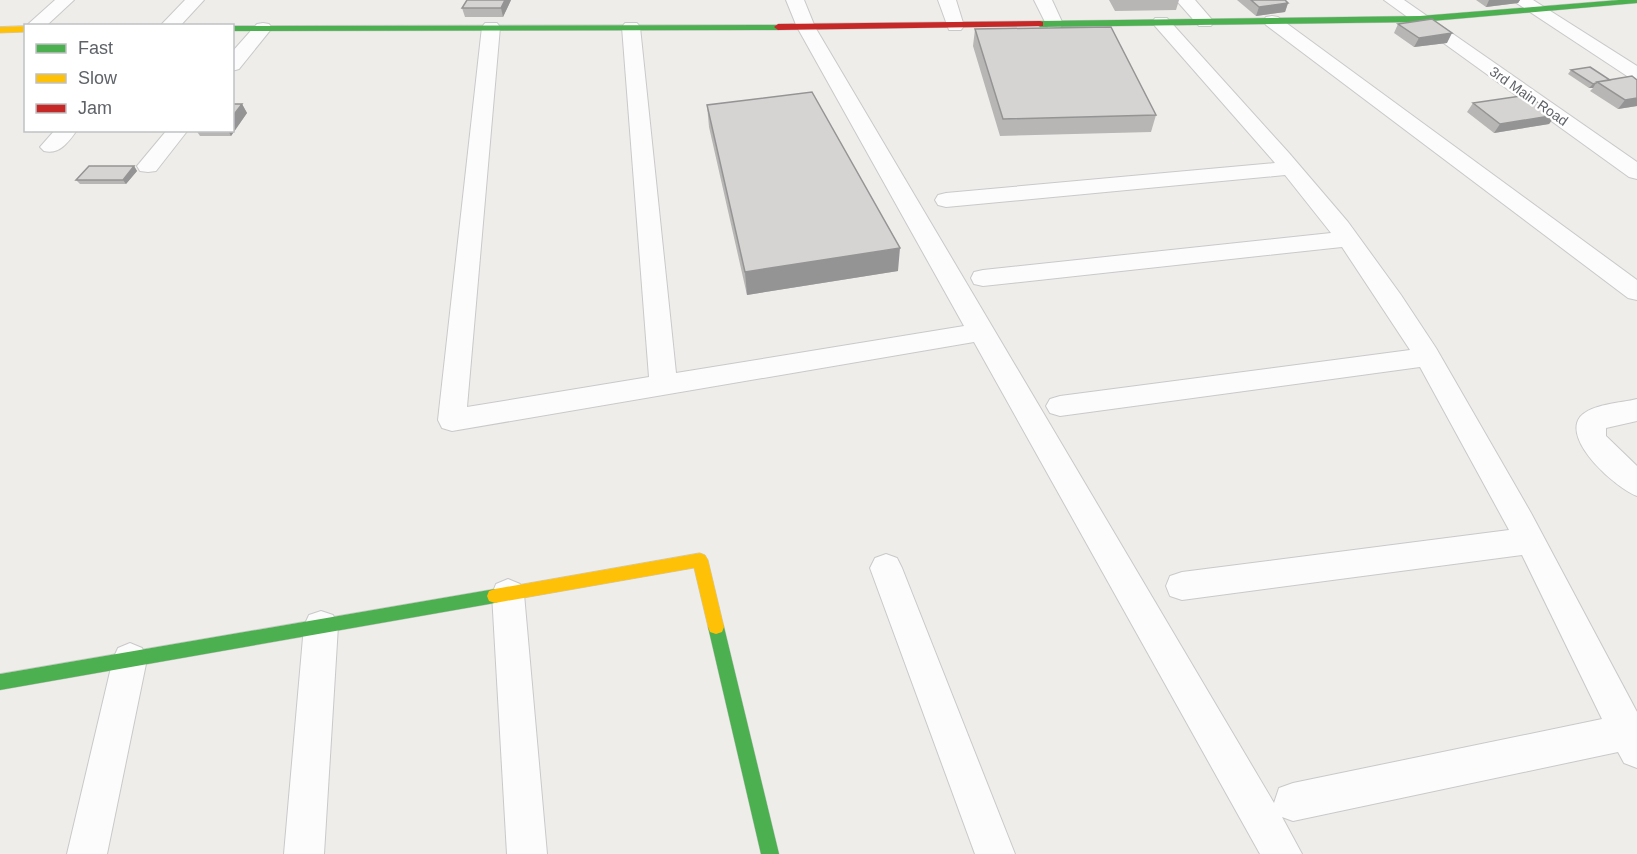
<svg xmlns="http://www.w3.org/2000/svg" width="1637" height="854" font-family="Helvetica,sans-serif">
<rect width="100%" height="100%" fill="#efedea"/>
<g fill="none" stroke-linecap="round" stroke-linejoin="round">
<!-- street casing -->
<g stroke="#c9c9ca" stroke-width="2">
<path id="street" d="M 55,0 L 74,0 L 46,26 L 26,26 Z
M 185,0 L 204,0 L 180,26 L 160,26 Z
M 786,0 L 804,0 L 815,27 L 1274,803 L 1279,788 L 1293,783 L 1602,719 L 1522,555 L 1182,600 L 1170,596 L 1166,586 L 1170,576 L 1182,572 L 1509,530 L 1420,367 L 1060,416 L 1050,413 L 1046,406 L 1050,399 L 1060,396 L 1410,350 L 1342,247 L 983,286 L 974,284 L 971,278 L 974,272 L 983,270 L 1331,233 L 1285,175 L 946,207 L 938,205 L 935,200 L 938,195 L 946,193 L 1275,163 L 1155,26 L 1152,22 L 1155,18 L 1167,18 L 1289,153 L 1348,222 L 1401,295 L 1436,348 L 1531,513 L 1637,712 L 1637,768 L 1624,763 L 1618,752 L 1293,821 L 1282,817 L 1302,854 L 1260,854 L 974,342 L 452,431 L 442,428 L 438,420 L 482,27 L 485,23 L 497,23 L 500,27 L 467,407 L 649,377 L 622,27 L 625,23 L 637,23 L 640,27 L 676,373 L 964,326 L 797,27 Z
M 938,0 L 956,0 L 964,26 L 961,30 L 949,30 Z
M 1034,0 L 1052,0 L 1063,24 L 1060,28 L 1048,28 Z
M 1176,0 L 1195,0 L 1214,22 L 1211,26 L 1199,26 Z
M 1384,0 L 1404,0 L 1637,162 L 1637,179 L 1629,177 Z
M 1512,0 L 1533,0 L 1637,66 L 1637,80 L 1630,78 Z
M 1272,16 L 1278,17 L 1637,280 L 1637,300 L 1628,298 L 1266,25 L 1263,21 L 1266,17 Z
M 263,23 L 269,24 L 272,28 L 239,69 L 232,71 L 232,52 L 257,24 Z
M 55,130 L 77,130 C 68,143 59,155 44,151 L 40,147 Z
M 167,130 L 188,130 L 156,171 L 148,172 L 140,171 L 137,166 Z
M 1637,399 L 1637,421 L 1606,428 L 1606,436 L 1637,466 L 1637,496 C 1617,489 1562,441 1580,417 C 1591,404 1621,403 1637,399 Z
M 886,554 L 897,558 L 902,568 L 1015,854 L 975,854 L 870,568 L 875,558 Z
M 508,579 L 520,584 L 524,594 L 547,854 L 507,854 L 492,594 L 496,584 Z
M 321,611 L 333,615 L 338,626 L 324,854 L 284,854 L 304,626 L 309,615 Z
M 130,643 L 142,648 L 147,659 L 107,854 L 67,854 L 113,659 L 118,648 Z"/>
</g>
<!-- fast casing -->
<g stroke="#c9c9c9" stroke-width="1">
<path id="fast" d="M 1619,0 L 1637,0 L 1637,3 L 1420,22 L 1040,27 L 1036,24 L 1040,21 L 1420,16 Z
M 781,25 L 781,29 L 778,30 L 232,31 L 232,26 Z
M 495,589 L 501,591 L 503,596 L 501,601 L 495,603 L 0,690 L 0,674 Z
M 716,620 L 722,622 L 724,627 L 779,854 L 761,854 L 708,627 L 710,622 Z"/>
</g>
<!-- slow casing -->
<g stroke="#c9c9c9" stroke-width="1">
<path id="slow" d="M 26,26 L 26,32 L 0,33 L 0,27 Z
M 700,553 L 705,555 L 708,560 L 724,627 L 722,632 L 716,634 L 710,632 L 708,627 L 694,568 L 495,603 L 489,601 L 487,596 L 489,591 L 495,589 Z"/>
</g>
<!-- jam casing -->
<g stroke="#c9c9c9" stroke-width="1">
<path id="jam" d="M 1040,21 L 1043,22 L 1043,26 L 778,30 L 774,27 L 778,24 Z"/>
</g>
<!-- street -->
<use href="#street" fill="#fdfcfc" fill-rule="evenodd"/>
<!-- fast -->
<use href="#fast" fill="#4caf50" fill-rule="evenodd"/>
<!-- slow -->
<use href="#slow" fill="#ffc107" fill-rule="evenodd"/>
<!-- jam -->
<use href="#jam" fill="#c62828" fill-rule="evenodd"/>
</g>
<!-- wall -->
<path fill="#b7b6b5" d="M 511,0 L 503,17 L 465,17 L 462,8 Z
M 1109,0 L 1179,0 L 1176,10 L 1115,11 Z
M 1237,0 L 1285,0 L 1288,3 L 1285,12 L 1256,16 Z
M 1476,0 L 1520,0 L 1518,3 L 1486,7 Z
M 1398,24 L 1447,43 L 1414,47 L 1394,33 Z
M 975,29 L 1156,115 L 1151,132 L 1000,136 L 973,46 Z
M 1571,70 L 1610,80 L 1637,80 L 1637,106 L 1618,109 L 1590,91 L 1593,88 L 1589,88 L 1568,74 Z
M 1473,103 L 1556,115 L 1549,124 L 1494,133 L 1467,112 Z
M 242,104 L 247,113 L 231,136 L 200,136 L 196,130 L 232,130 Z
M 707,105 L 898,271 L 747,295 L 709,127 Z
M 134,166 L 137,171 L 126,184 L 80,184 L 76,180 Z"/>
<!-- shaded-wall -->
<path fill="#959494" d="M 505,0 L 511,0 L 503,17 L 501,8 Z
M 1489,0 L 1520,0 L 1518,3 L 1486,7 Z
M 1288,3 L 1285,12 L 1256,16 L 1259,7 Z
M 1452,33 L 1447,43 L 1414,47 L 1419,38 Z
M 1596,83 L 1593,88 L 1589,88 L 1593,84 Z
M 1637,98 L 1637,106 L 1618,109 L 1625,100 Z
M 242,104 L 247,113 L 231,136 L 228,130 L 232,130 L 232,117 Z
M 1556,115 L 1549,124 L 1494,133 L 1500,124 Z
M 134,166 L 137,171 L 126,184 L 123,180 Z
M 900,248 L 898,271 L 747,295 L 745,272 Z"/>
<!-- building -->
<path fill="#d5d4d3" stroke="#959494" stroke-width="1.5" d="M 467,0 L 505,0 L 501,8 L 462,8 Z
M 1251,0 L 1285,0 L 1288,3 L 1259,7 Z
M 1432,19 L 1452,33 L 1419,38 L 1398,24 Z
M 1111,27 L 1156,115 L 1003,119 L 975,29 Z
M 1590,67 L 1610,80 L 1597,82 L 1596,83 L 1593,84 L 1571,70 Z
M 1632,76 L 1637,80 L 1637,98 L 1625,100 L 1597,82 Z
M 812,92 L 900,248 L 745,272 L 707,105 Z
M 1527,95 L 1556,115 L 1500,124 L 1473,103 Z
M 232,104 L 242,104 L 232,117 Z
M 89,166 L 134,166 L 123,180 L 76,180 Z"/>
<g text-anchor="middle" dominant-baseline="central" stroke-width="4.5" stroke-linejoin="round" paint-order="stroke">
<!-- far-street labels -->
<g font-size="14" fill="#5f6368" stroke="#fff">
<text transform="translate(1529 96) rotate(35)">3rd Main Road</text>
</g>
</g>
<!-- legend -->
<rect x="24" y="24" width="210" height="108" fill="#ffffff" stroke="#bfc1c3" stroke-width="1.5"/>
<rect x="36" y="44" width="30" height="9" fill="#4caf50" stroke="#bfc1c3" stroke-width="1.5"/>
<text x="78" y="54" font-size="18" fill="#5f6368">Fast</text>
<rect x="36" y="74" width="30" height="9" fill="#ffc107" stroke="#bfc1c3" stroke-width="1.5"/>
<text x="78" y="84" font-size="18" fill="#5f6368">Slow</text>
<rect x="36" y="104" width="30" height="9" fill="#c62828" stroke="#bfc1c3" stroke-width="1.5"/>
<text x="78" y="114" font-size="18" fill="#5f6368">Jam</text>
</svg>
